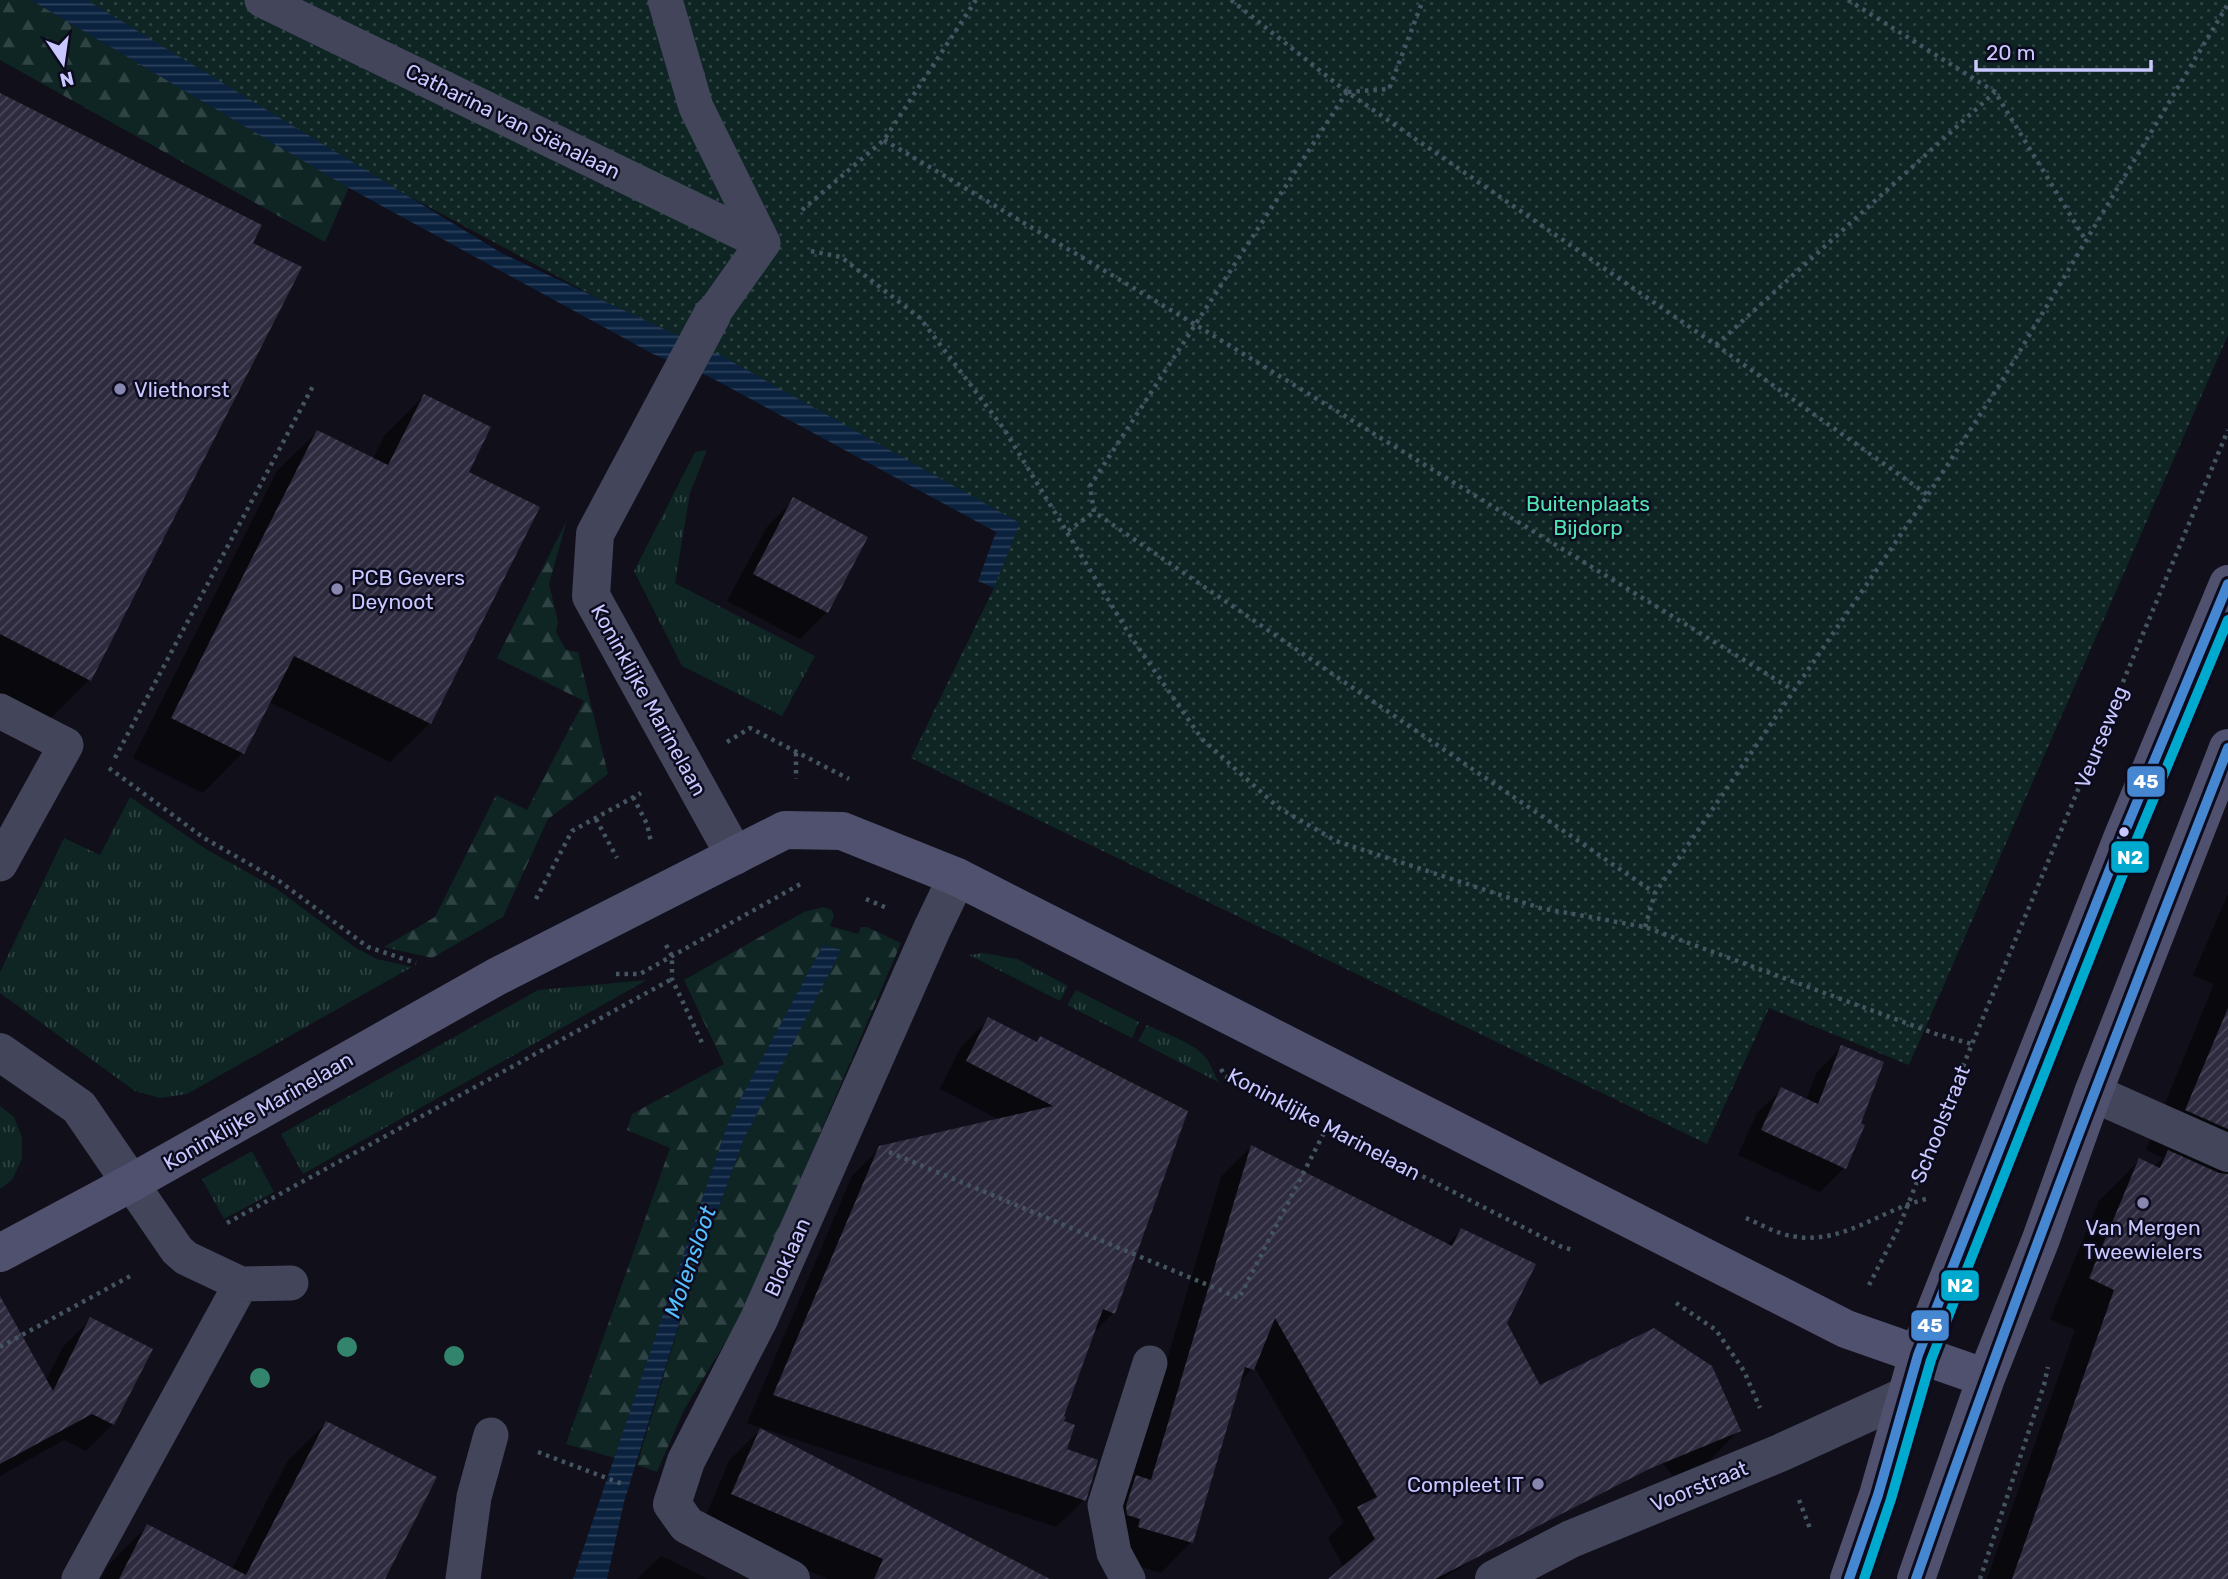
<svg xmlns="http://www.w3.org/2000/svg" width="2228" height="1579" font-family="Rubik,sans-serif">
<defs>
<pattern id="grass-tufts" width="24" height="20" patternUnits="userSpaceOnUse" patternTransform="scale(1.75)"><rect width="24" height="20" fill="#0e2523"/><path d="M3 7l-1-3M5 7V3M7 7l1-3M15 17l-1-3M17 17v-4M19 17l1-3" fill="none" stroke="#304344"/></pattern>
<pattern id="forest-firs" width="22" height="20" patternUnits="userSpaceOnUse" patternTransform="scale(1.75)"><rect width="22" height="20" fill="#0e2523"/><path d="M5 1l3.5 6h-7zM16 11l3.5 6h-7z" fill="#304344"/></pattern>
<pattern id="park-dots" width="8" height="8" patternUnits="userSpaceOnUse" patternTransform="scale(1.75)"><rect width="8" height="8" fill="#0e2523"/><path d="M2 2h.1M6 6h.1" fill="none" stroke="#304344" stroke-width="1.8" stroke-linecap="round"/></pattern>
<pattern id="water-rules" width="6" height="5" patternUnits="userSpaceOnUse" patternTransform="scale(1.75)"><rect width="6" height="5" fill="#0b223f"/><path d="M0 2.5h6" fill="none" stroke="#2d415c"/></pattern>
<pattern id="building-hatch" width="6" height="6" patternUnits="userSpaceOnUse" patternTransform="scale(1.75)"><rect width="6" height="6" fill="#2d2b3d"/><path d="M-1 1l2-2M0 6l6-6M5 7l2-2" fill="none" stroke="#4a485a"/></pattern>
</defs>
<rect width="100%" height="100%" fill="#100f1a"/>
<!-- grass -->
<path fill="url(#grass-tufts)" d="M 707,450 L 690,493 L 675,583 L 815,656 L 782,716 L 682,666 L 634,571 L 695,452 Z
M 130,797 L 206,849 L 277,889 L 356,948 L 377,959 L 412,967 L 187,1094 L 160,1098 L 135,1091 L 0,993 L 0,972 L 64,838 L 100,855 Z
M 983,953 L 1017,959 L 1068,986 L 1060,1001 L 969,955 Z
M 647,980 L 303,1174 L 281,1134 L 538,990 Z
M 1076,990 L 1139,1022 L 1132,1038 L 1067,1005 Z
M 1147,1025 C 1165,1034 1194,1042 1206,1058 C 1212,1066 1214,1076 1220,1083 L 1138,1041 Z
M 0,1106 L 14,1117 L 22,1137 L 22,1159 L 12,1180 L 0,1189 Z
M 252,1151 L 274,1192 L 224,1219 L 202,1179 Z"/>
<!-- forest -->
<path fill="url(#forest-firs)" d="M 0,0 L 31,0 L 349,187 L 325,242 L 0,60 Z
M 567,520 L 549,584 L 558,622 L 556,632 L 566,650 L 578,652 L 608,774 L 548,819 L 503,917 L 432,958 L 384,947 L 435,917 L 496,795 L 527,810 L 584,701 L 497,658 Z
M 823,907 L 832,910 L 834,916 L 830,926 L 858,934 L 861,927 L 867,927 L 901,943 L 761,1272 L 729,1336 L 684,1410 L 657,1472 L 637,1465 L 693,1278 L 743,1141 L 840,950 L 729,1120 L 615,1458 L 566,1444 L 670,1148 L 627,1130 L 632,1114 L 724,1064 L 684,980 L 804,912 Z"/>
<!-- park -->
<path fill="url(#park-dots)" d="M 64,0 L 2228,0 L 2228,335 L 1909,1065 L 1769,1008 L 1707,1144 L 911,758 L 994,588 L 1006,530 L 699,353 L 366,173 Z"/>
<!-- water -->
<path fill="url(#water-rules)" d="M 31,0 L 87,0 L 503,254 L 722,356 L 1020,523 L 994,588 L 978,581 L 996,532 L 710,377 L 653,354 L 349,188 Z
M 823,945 L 841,950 L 743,1141 L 693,1278 L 624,1502 L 607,1579 L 573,1579 L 729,1120 Z"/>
<!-- shadow -->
<path fill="#0007" d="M 0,94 L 251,243 L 90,679 L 40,729 L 0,709 Z
M 424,396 L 466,473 L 430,723 L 390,762 L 269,702 L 242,753 L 203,793 L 133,758 L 277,471 L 317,432 L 373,459 L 385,435 Z
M 794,500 L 827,612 L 800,639 L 727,601 L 767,527 Z
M 2228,894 L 2228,1579 L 1987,1579 L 2075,1330 L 2050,1319 L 2099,1201 L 2139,1161 L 2153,1167 L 2163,1158 L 2146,1150 L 2214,984 L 2193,975 Z
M 989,1019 L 1035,1043 L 1040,1038 L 1113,1313 L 1092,1334 L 1062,1417 L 1064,1450 L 1084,1500 L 1056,1527 L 747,1423 L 852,1176 L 880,1148 L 1000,1120 L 940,1089 L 961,1047 Z
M 1842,1047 L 1844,1168 L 1820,1192 L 1738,1155 L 1757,1113 L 1782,1089 L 1806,1100 L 1817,1072 Z
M 1251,1147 L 1446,1245 L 1461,1230 L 1505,1323 L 1539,1388 L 1739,1430 L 1709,1461 L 1673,1476 L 1651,1449 L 1442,1579 L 1331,1579 L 1344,1568 L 1328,1538 L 1344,1522 L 1254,1366 L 1238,1384 L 1191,1542 L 1161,1573 L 1108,1557 L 1106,1507 L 1131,1482 L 1221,1177 Z
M 91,1319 L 113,1424 L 86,1451 L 64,1440 L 0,1476 L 0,1358 L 46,1381 L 63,1347 Z
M 326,1423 L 383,1579 L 101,1579 L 108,1566 L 147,1526 L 232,1569 L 287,1462 Z
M 760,1430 L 1046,1579 L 828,1579 L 702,1525 L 729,1461 Z
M 661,1556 L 708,1579 L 637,1579 Z"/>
<!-- building -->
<path fill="url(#building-hatch)" d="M 0,93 L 262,225 L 253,243 L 302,267 L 91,681 L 0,634 Z
M 424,394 L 491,427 L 469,472 L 540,507 L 431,724 L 294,656 L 244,754 L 171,718 L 317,430 L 388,465 Z
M 793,497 L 868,537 L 828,613 L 753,574 Z
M 2228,1008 L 2228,1129 L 2185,1110 Z
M 988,1017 L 1037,1042 L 1040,1036 L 1188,1111 L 1115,1314 L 1103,1309 L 1064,1416 L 1066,1417 L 1064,1421 L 1075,1425 L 1067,1449 L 1098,1460 L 1086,1501 L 773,1395 L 879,1146 L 1053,1106 L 966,1061 Z
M 1841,1045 L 1884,1062 L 1861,1123 L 1865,1125 L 1846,1169 L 1761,1130 L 1781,1087 L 1818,1104 Z
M 1251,1145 L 1452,1246 L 1461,1228 L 1536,1264 L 1507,1323 L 1540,1385 L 1654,1328 L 1712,1366 L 1741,1431 L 1649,1469 L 1435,1579 L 1328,1579 L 1375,1539 L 1357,1507 L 1377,1497 L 1275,1318 L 1254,1370 L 1245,1367 L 1193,1543 L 1138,1527 L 1140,1519 L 1127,1515 L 1126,1506 L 1136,1475 L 1151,1480 Z
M 2168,1150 L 2219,1173 L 2228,1174 L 2228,1579 L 2012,1579 L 2114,1290 L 2089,1278 L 2139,1158 L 2160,1168 Z
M 0,1296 L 53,1391 L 90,1317 L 153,1349 L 114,1425 L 92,1414 L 0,1464 Z
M 326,1421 L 437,1477 L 385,1579 L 119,1579 L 147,1524 L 246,1575 Z
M 760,1428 L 1050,1579 L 874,1579 L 883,1559 L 731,1494 Z"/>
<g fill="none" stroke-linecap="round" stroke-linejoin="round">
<!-- path -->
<path stroke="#445561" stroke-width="4.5" stroke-dasharray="3.5 5" stroke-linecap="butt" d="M 1231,0 L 1347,92 L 1716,345 L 1928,495
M 1848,0 L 1995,92 L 2085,239
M 1347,92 L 1090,486 L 1094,512 L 1655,893
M 1348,92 L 1389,89 L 1423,0
M 884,140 L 1196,325 L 1793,690
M 802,210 L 884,140 L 976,0
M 811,251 L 841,257 L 920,318 L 1004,429 L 1131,637 L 1202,739 L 1279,808 L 1336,841 L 1540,908 L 1645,927 L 1936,1034 L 1972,1044
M 1716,345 L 1995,92
M 1068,531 L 1094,512
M 727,742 L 750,728 L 849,779
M 796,753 L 796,779
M 115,758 L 313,386
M 109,768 L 204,838 L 279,881 L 368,947 L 416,963
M 633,797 L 647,824 L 651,842
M 596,819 L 617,858
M 536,899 L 572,831 L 641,793
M 866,899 L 887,908
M 1645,927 L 1655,893 L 1928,495 L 2000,384 L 2228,4
M 666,945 L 672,956 L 672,979 L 704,1047
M 616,974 L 640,974 L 804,882
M 1221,1069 L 1225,1076 L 1562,1247 L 1573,1250
M 889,1152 L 1239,1298 L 1326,1129
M 1746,1218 C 1760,1224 1777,1234 1792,1236 C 1841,1246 1880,1210 1926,1199
M 227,1223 L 672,979
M 1869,1285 L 1899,1227 L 1972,1044 L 2228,430
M 1676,1303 L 1716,1330 L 1744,1371 L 1760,1408
M 0,1347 L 134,1274
M 538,1452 L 625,1485
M 1799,1500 L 1811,1531
M 1980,1579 L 2044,1385 L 2048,1367"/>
<!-- lane -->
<path stroke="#43455b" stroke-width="35" d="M 262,0 L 763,243
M 665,0 L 696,107 L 763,243 L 712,315
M 0,711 L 66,745 L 0,864
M 131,1183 L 177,1250 L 186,1258 L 241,1284 L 291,1283
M 79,1579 L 241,1284
M 463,1579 L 474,1497 L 491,1435
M 1128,1579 L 1114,1553 L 1105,1505 L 1150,1363"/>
<!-- street -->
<path stroke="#43455b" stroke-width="38" d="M 712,315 L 595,534 L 591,596 L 735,856
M 0,1052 L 79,1107 L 131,1183
M 2093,1093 L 2228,1153
M 791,1579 L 687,1525 L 672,1504 L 686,1461 L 759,1319 L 932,929 L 957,877
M 1494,1579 L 1571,1539 L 1780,1453 L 1905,1396"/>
<!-- secondary -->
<path stroke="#50516e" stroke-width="38" d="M 0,1253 L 131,1183 L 496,977 L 785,830 L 842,831 L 957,877 L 1846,1329 L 1986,1378
M 1849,1579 L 1878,1495 L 1918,1355 L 2123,836 L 2228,584
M 1916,1579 L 1986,1378 L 2041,1239 L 2093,1093 L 2228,748"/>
<!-- bus-1 casing -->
<g stroke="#0c0b1e" stroke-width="16">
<path id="bus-1" d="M 1849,1579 L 1878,1495 L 1918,1355 L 2123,836 L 2228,584
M 1916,1579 C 2013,1300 2120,1024 2228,748"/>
</g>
<!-- bus-2 casing -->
<g stroke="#0c0b1e" stroke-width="16">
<path id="bus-2" d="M 1864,1579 L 1891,1499 L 1931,1360 L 2136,841 L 2228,620"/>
</g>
<!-- bus-1 -->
<use href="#bus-1" stroke="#4687d1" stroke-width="10"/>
<!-- bus-2 -->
<use href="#bus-2" stroke="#00a9ce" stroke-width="10"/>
</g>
<!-- trees -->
<g fill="#33846d">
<circle cx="347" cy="1347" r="10"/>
<circle cx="454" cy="1356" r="10"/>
<circle cx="260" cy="1378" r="10"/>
</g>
<!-- markers -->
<g fill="#8887af" stroke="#0c0b1e" stroke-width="2.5">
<circle cx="120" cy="389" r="7"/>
<circle cx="337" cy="589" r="7"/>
<circle cx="2143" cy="1203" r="7"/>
<circle cx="1538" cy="1484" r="7"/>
</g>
<circle fill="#c9c7ff" stroke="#0c0b1e" stroke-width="2.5" cx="2124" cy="832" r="6"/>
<g text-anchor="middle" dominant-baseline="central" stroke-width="5" stroke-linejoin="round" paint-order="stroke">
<!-- street labels -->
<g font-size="21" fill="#c9c7ff" stroke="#0c0b1e">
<text transform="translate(513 121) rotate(26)">Catharina van Siënalaan</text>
<text transform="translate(649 700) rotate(61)">Koninklijke Marinelaan</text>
<text transform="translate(2101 737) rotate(-68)">Veurseweg</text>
<text transform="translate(258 1111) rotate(-30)">Koninklijke Marinelaan</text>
<text transform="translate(1324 1124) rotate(28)">Koninklijke Marinelaan</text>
<text transform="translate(1940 1124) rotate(-68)">Schoolstraat</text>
<text transform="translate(787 1257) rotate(-66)">Bloklaan</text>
<text transform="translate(1699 1486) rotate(-22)">Voorstraat</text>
</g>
<!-- poi labels -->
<g font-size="21" fill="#c9c7ff" stroke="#0c0b1e" text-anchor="start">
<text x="134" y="389">Vliethorst</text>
<text x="351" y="577">PCB Gevers<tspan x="351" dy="24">Deynoot</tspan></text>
<text x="2143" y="1227" text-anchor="middle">Van Mergen<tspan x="2143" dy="24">Tweewielers</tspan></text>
<text x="1524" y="1484" text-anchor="end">Compleet IT</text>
</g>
<!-- park labels -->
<g font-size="21" fill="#50e3b1" stroke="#0c0b1e">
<text x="1588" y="503">Buitenplaats<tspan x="1588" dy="24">Bijdorp</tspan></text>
</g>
<!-- water labels -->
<g font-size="23" font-style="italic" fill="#55bfff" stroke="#0c0b1e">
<text transform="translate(690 1262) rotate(-71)">Molensloot</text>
</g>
</g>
<g stroke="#0c0b1e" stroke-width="2.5">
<rect x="2126" y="765" width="40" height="33" rx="7" fill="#4687d1"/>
<rect x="2110" y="840" width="40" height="34" rx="7" fill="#00a9ce"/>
<rect x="1940" y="1269" width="40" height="33" rx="7" fill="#00a9ce"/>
<rect x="1910" y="1309" width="40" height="33" rx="7" fill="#4687d1"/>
</g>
<g font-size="19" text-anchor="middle" font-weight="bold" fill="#fff">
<text x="2146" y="788">45</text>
<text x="2130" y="864">N2</text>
<text x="1960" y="1292">N2</text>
<text x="1930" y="1332">45</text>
</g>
<!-- north arrow -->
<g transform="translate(63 63) rotate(167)" stroke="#0c0b1e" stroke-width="5" paint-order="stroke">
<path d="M0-5L12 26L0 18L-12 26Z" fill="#c9c7ff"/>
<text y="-10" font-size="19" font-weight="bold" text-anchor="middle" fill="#c9c7ff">N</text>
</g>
<!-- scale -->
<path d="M1976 60v10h175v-10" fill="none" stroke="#c9c7ff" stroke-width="3.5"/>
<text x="1986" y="60" font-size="21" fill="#c9c7ff" stroke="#0c0b1e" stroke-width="5" paint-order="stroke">20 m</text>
</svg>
